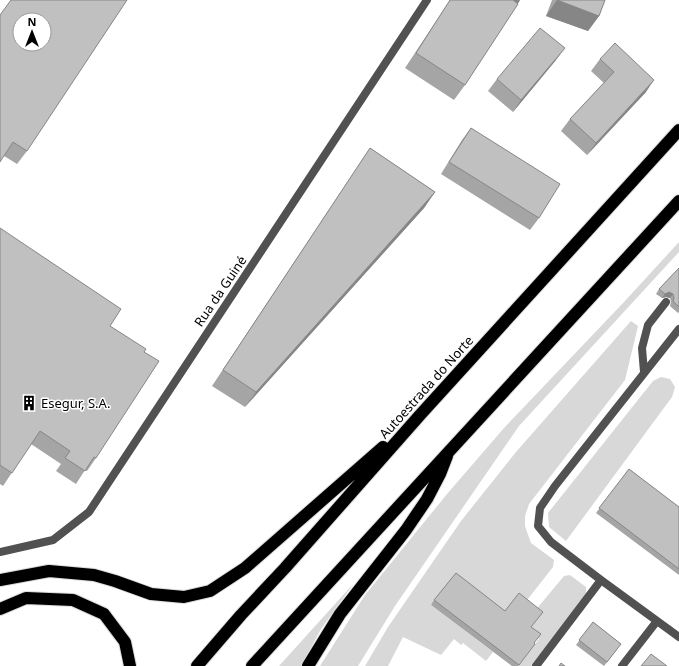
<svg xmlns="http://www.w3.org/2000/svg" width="679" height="666" font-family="'Noto Sans',sans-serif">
<rect width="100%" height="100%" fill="#fff"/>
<!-- green -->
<path fill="#d8d8d8" d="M 679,242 L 679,252 L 519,426 L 395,606 L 358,666 L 320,666 L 365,595 L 447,494 L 504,428 L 624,302 Z
M 631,321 L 638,326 L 625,380 L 529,504 L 525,516 L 525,526 L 531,543 L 554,560 L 553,567 L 524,604 L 502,615 L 431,605 L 493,652 L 486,661 L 463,643 L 461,645 L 454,639 L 441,655 L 403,637 L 388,666 L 365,666 L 388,627 L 461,521 L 516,452 Z
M 661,377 L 670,379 L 675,387 L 672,397 L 566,541 L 549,527 L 548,513 L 653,381 Z
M 570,575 L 586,587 L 586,594 L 531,666 L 518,666 L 539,639 L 528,631 L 534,612 L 564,576 Z
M 354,583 L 321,629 L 301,666 L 279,666 Z"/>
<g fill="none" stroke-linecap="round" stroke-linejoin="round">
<!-- highway casing -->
<g stroke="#dbdbdb" stroke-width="14">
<path id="highway" d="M 0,580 L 49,571 L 94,575 L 115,581 L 151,594 L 184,597 L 210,591 L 245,568 L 383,447
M 0,609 L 26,598 L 73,600 L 104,614 L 125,642 L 130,666
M 197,666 L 241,615 L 285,568 L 420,415 L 679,130
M 252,666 L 679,201
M 308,666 L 340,614 L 406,530 L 427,499 L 440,474 L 447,456"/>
</g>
<!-- lane -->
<path stroke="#515151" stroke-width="8" d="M 644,372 L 642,348 L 648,325 L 666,302
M 601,580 L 679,637
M 536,666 L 601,580 L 551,542 L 538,526 L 540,508 L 555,486 L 679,329
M 622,666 L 657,621"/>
<!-- street -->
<path stroke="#515151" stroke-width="8" d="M 0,552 L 53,540 L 89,512 L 427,0"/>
<!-- highway -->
<use href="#highway" stroke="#000" stroke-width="12"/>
</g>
<!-- wall -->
<path fill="#a5a5a5" d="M 450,0 L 520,0 L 465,85 L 454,100 L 405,68 Z
M 552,0 L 605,0 L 599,16 L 588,31 L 546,16 Z
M 0,15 L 27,151 L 17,164 L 4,156 Z
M 600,59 L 646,92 L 587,155 L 561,131 L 570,119 L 604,83 L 591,71 Z
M 556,60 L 513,112 L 488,91 L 497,79 Z
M 471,128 L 539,218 L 530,230 L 441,174 L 462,140 Z
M 370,148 L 435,192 L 424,208 L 245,407 L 212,386 Z
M 0,228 L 110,326 L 144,352 L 96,458 L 87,471 L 85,470 L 76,484 L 56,471 L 61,464 L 31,444 L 3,486 L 0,484 Z
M 679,268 L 679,312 L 678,313 L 670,306 L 671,302 L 670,298 L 666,297 L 662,298 L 656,294 L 659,289 Z
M 629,469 L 679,507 L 679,575 L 596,513 Z
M 434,600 L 505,611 L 531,627 L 534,643 L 518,666 L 512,666 L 431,605 Z
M 593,622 L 621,644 L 604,666 L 576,645 Z"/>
<!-- shaded-wall -->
<path fill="#868686" d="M 504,0 L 520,0 L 517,5 Z
M 557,0 L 599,16 L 588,31 L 546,16 Z
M 565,48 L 556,60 L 513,112 L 521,100 Z
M 654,80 L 646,92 L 587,155 L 596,143 Z
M 435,192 L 424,208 L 245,407 L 256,392 Z
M 669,292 L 673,294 L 670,298 L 666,297 L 662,298 L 665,294 Z"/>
<!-- building -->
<path fill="#c0c0c0" stroke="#868686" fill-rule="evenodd" d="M 11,0 L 127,0 L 27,151 L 13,142 L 0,162 L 0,15 ZM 20,20 L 44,20 L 44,44 L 20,44 Z
M 450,0 L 513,0 L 518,4 L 465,85 L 416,53 Z
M 557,0 L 605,0 L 599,16 Z
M 540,28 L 565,48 L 521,100 L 497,79 Z
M 615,43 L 654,80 L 596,143 L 570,119 L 614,72 L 600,59 Z
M 471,128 L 560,184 L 539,218 L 449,162 Z
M 370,148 L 435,192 L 256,392 L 223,370 Z
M 0,228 L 121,309 L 110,326 L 146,349 L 144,352 L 159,361 L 96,458 L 94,457 L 85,471 L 65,458 L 70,451 L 40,431 L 12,473 L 0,465 Z
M 679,268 L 679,307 L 673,301 L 674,298 L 673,294 L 669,292 L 665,294 L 659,289 Z
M 629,469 L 679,507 L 679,569 L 599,508 Z
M 456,573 L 505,611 L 519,593 L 543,612 L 531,627 L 541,634 L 534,643 L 535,644 L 519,665 L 434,600 Z
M 593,622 L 621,644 L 607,662 L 579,640 Z
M 651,654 L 667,666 L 641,666 Z
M 561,663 L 565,666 L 559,666 Z"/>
<!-- icons -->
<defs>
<g id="building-bare" transform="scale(1.2)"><path d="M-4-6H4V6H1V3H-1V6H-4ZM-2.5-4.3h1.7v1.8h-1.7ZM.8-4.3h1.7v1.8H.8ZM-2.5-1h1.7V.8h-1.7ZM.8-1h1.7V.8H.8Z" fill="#000" stroke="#fff" stroke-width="2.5" paint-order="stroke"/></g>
</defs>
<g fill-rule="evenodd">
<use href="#building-bare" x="29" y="403"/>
</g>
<g text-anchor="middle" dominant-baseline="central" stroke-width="3" stroke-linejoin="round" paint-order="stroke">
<!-- street labels -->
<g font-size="13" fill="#000" stroke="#fff">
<text transform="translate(220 291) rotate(-56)">Rua da Guiné</text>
<text transform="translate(426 387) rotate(-48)">Autoestrada do Norte</text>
</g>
<!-- poi labels -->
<g font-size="13" fill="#000" stroke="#fff" text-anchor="start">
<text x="41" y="403">Esegur, S.A.</text>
</g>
</g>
<!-- north arrow -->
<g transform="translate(32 32)"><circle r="19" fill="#ffffff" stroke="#999999"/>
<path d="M0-3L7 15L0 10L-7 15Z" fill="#000000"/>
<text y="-6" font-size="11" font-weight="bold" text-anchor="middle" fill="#000000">N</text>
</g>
</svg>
